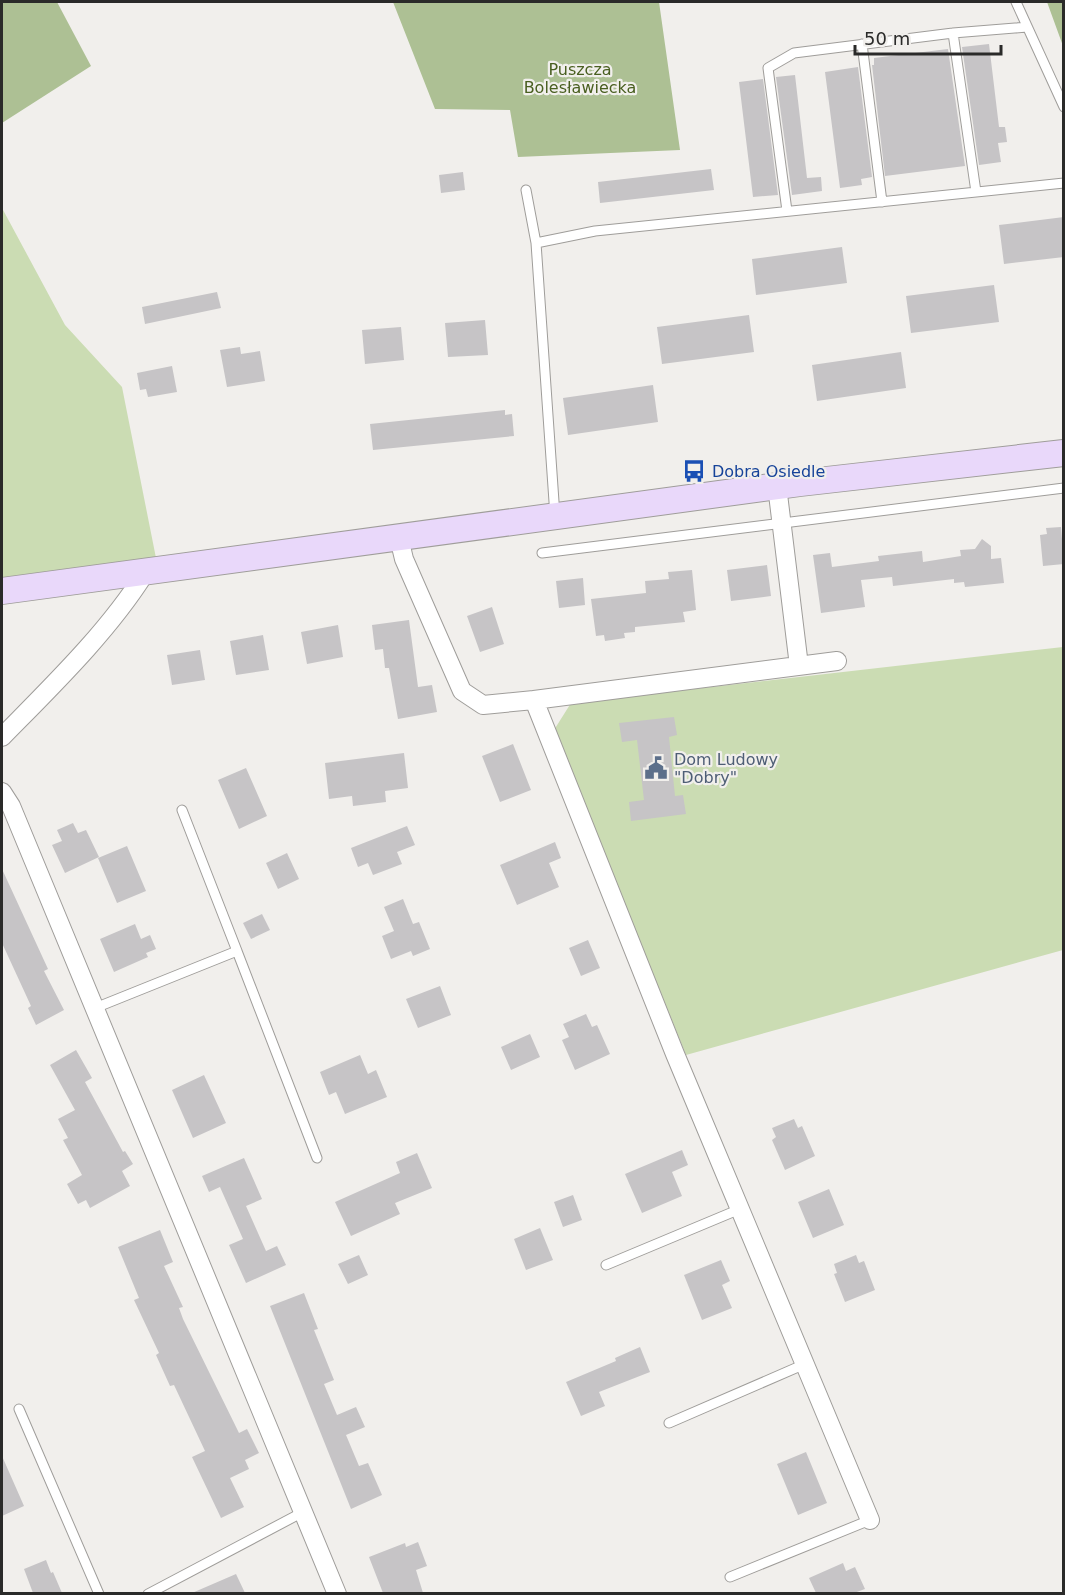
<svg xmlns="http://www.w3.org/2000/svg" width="1065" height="1595" font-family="'DejaVu Sans',sans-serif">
<rect width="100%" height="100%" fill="#f1efec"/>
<!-- green -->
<path fill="#cbdcb3" d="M 2,208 L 65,325 L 122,387 L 156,558 L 2,578 Z
M 1063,647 L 1063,950 L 686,1055 L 554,730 L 571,703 Z"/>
<!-- forest -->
<path fill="#adc094" d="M 2,2 L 57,2 L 91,66 L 2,123 Z
M 393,2 L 659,2 L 680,150 L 518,157 L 510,110 L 435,109 Z
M 1047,2 L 1063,2 L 1063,46 Z"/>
<!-- building -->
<path fill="#c6c4c6" d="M 989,44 L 999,127 L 1005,127 L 1007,142 L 998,143 L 1001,162 L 979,165 L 962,47 Z
M 948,49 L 965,166 L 885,176 L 872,65 L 874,65 L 874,58 Z
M 858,67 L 872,177 L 861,179 L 862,185 L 840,188 L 825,72 Z
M 795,75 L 807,178 L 821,177 L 822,191 L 792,195 L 776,77 Z
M 763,79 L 778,195 L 753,197 L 739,82 Z
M 711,169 L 714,190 L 600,203 L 598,182 Z
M 463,172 L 465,190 L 441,193 L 439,175 Z
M 1064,217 L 1064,257 L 1004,264 L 999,225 Z
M 842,247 L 847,283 L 756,295 L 752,259 Z
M 994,285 L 999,322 L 911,333 L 906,296 Z
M 217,292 L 221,308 L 145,324 L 142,307 Z
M 749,315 L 754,352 L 662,364 L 657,327 Z
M 485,320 L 488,355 L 448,357 L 445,323 Z
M 401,327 L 404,360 L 365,364 L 362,330 Z
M 240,347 L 241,354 L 260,351 L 265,381 L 227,387 L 220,350 Z
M 901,352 L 906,388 L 817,401 L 812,365 Z
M 172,366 L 177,392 L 148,397 L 146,389 L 140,390 L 137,373 Z
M 653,385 L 658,422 L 568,435 L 563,398 Z
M 505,410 L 505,415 L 512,414 L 514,436 L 373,450 L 370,424 Z
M 1061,527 L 1064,564 L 1043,566 L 1040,535 L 1047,534 L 1046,528 Z
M 982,539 L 991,546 L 991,559 L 1001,558 L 1004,583 L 965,587 L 964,582 L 954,583 L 954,579 L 893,586 L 892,577 L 861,580 L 865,607 L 821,613 L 813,555 L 830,553 L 832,567 L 879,561 L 878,556 L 922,551 L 923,562 L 961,556 L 960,550 L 975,549 Z
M 767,565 L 771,596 L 731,601 L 727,570 Z
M 692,570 L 696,610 L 683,612 L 685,622 L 635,627 L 635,632 L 624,633 L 625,638 L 605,641 L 604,635 L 596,636 L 591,599 L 646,593 L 645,581 L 669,579 L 668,572 Z
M 583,578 L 585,605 L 559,608 L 556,581 Z
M 492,607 L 504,644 L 480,652 L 467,616 Z
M 409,620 L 418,687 L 432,685 L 437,712 L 398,719 L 389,668 L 385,668 L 383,649 L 375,650 L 372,625 Z
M 338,625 L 343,657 L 307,664 L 301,632 Z
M 263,635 L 269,670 L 236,675 L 230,641 Z
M 200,650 L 205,680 L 172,685 L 167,655 Z
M 674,717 L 677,735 L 669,737 L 675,796 L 683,795 L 686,814 L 631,821 L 629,802 L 644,800 L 637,740 L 622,742 L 619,723 Z
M 513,744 L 531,790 L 500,802 L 482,756 Z
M 404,753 L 408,788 L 385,791 L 386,802 L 353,806 L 352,796 L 329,799 L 325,763 Z
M 246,768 L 267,816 L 239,829 L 218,780 Z
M 73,823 L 78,833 L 86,830 L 99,857 L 65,873 L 52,845 L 62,841 L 57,830 Z
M 407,826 L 415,845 L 397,852 L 402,864 L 373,875 L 368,863 L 358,867 L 351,848 Z
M 555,842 L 561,858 L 549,863 L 559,887 L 517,905 L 500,865 Z
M 127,846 L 146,891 L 117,903 L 98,858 Z
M 287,853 L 299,879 L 278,889 L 266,863 Z
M 2,869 L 48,969 L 44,971 L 64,1010 L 36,1025 L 28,1008 L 31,1006 L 2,943 Z
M 403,899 L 413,924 L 419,922 L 430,949 L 413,956 L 411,951 L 391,959 L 382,936 L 394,931 L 384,907 Z
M 262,914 L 270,930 L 251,939 L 243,923 Z
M 135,924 L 141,939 L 150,935 L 156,949 L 146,953 L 148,957 L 114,972 L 100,939 Z
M 588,940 L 600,968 L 581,976 L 569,948 Z
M 440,986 L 451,1015 L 418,1028 L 406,999 Z
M 586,1014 L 592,1027 L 597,1025 L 610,1054 L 575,1070 L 562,1040 L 569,1037 L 563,1024 Z
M 530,1034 L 540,1057 L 511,1070 L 501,1047 Z
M 76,1050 L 92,1078 L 85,1082 L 123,1152 L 125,1151 L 133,1164 L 122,1171 L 130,1186 L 90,1208 L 86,1200 L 78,1204 L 67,1184 L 82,1175 L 63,1140 L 68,1138 L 58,1119 L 75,1110 L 50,1065 Z
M 360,1055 L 368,1074 L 376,1070 L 387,1097 L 345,1114 L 336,1092 L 329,1095 L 320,1072 Z
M 204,1075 L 226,1123 L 193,1138 L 172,1090 Z
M 794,1119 L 798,1128 L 802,1126 L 815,1156 L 785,1170 L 772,1140 L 776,1137 L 772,1128 Z
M 682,1150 L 688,1165 L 672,1172 L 682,1196 L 642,1213 L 625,1174 Z
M 417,1153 L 432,1188 L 395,1203 L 400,1214 L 351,1236 L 335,1202 L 400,1173 L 396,1162 Z
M 244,1158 L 262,1199 L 246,1206 L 266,1251 L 277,1246 L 286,1265 L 246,1283 L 229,1245 L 243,1239 L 220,1187 L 209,1192 L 202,1176 Z
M 829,1189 L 844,1225 L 813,1238 L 798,1202 Z
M 573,1195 L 582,1220 L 563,1227 L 554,1202 Z
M 540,1228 L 553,1260 L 526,1270 L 514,1239 Z
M 160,1230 L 173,1262 L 164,1266 L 183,1307 L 179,1308 L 183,1319 L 239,1433 L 247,1429 L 259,1453 L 245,1460 L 249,1469 L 230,1478 L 244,1507 L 221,1518 L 192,1457 L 205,1451 L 174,1385 L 170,1386 L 156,1355 L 159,1353 L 134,1300 L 139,1298 L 118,1247 Z
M 359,1255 L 368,1275 L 348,1284 L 338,1264 Z
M 856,1255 L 859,1263 L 864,1261 L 875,1290 L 845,1302 L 834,1274 L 837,1273 L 834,1264 Z
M 721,1260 L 730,1281 L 722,1285 L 732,1308 L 702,1320 L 684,1275 Z
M 304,1293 L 318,1329 L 314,1330 L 334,1380 L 324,1384 L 337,1415 L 356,1407 L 365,1427 L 346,1435 L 359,1466 L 368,1463 L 382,1495 L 351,1509 L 270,1306 Z
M 640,1347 L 650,1372 L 599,1392 L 605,1406 L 581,1416 L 566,1382 L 616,1361 L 615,1358 Z
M 806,1452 L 827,1503 L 798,1515 L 777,1464 Z
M 2,1456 L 24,1506 L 2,1516 Z
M 418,1542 L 427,1566 L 416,1570 L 423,1593 L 383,1593 L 369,1557 L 405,1543 L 406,1547 Z
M 46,1560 L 51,1573 L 53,1572 L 62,1593 L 33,1593 L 24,1569 Z
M 843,1563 L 846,1571 L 855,1567 L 865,1589 L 854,1593 L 816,1593 L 809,1578 Z
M 236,1574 L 245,1593 L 192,1593 Z"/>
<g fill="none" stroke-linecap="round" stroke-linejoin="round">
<!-- lane casing -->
<g stroke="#9f9d9a" stroke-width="11">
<path id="lane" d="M 1016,2 L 1064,107
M 953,33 L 976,192
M 862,44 L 882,202
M 526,190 L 536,243 L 555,516
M 787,211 L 768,68 L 794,53 L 953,33 L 1027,27
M 536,243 L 595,231 L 1064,183
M 542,553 L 1064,488
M 182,810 L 237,951
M 95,1008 L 237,951 L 317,1158
M 606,1265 L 740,1209
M 19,1409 L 99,1594
M 669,1423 L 805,1364
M 730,1577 L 870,1520
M 148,1594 L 305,1511"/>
</g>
<!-- street casing -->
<g stroke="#9f9d9a" stroke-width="20">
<path id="street" d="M 777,486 L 799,666
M 399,538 L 404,559 L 462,691 L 483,705 L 534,700 L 675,1054 L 870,1520
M 534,700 L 837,661
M 2,737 C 51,687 108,632 145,573
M 2,792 L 11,806 L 337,1594"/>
</g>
<!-- secondary casing -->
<g stroke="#9f9d9a" stroke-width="28">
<path id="secondary" d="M 2,591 L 800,483 L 1064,453"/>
</g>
<!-- lane -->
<use href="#lane" stroke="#fff" stroke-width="9"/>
<!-- street -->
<use href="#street" stroke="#fff" stroke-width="18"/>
<!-- secondary -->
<use href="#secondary" stroke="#e9d8fa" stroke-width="26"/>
</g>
<!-- icons -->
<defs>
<g id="bus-bare" transform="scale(1.8)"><path d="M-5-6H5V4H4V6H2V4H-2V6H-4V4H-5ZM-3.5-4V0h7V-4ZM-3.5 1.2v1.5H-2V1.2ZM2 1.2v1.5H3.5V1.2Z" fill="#1a4fb4" stroke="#f1efec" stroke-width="2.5" paint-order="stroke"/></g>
<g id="civic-bare" transform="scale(1.8)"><path d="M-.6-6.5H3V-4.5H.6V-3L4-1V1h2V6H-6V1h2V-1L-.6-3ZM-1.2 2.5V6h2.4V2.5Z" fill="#5c6f8a" stroke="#f1efec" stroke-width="2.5" paint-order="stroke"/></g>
</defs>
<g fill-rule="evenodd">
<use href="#bus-bare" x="694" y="471"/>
<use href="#civic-bare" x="656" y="768"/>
</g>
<g text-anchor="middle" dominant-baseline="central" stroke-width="4.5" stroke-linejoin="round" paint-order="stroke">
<!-- park labels -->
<g font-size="16" fill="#495f20" stroke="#f1efec">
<text x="580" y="69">Puszcza<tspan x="580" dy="18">Bolesławiecka</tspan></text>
</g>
<!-- transit labels -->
<g font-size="16" fill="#164399" stroke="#f1efec" text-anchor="start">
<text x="712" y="471">Dobra Osiedle</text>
</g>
<!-- service labels -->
<g font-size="16" fill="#4e5e75" stroke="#f1efec" text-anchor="start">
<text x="674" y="759">Dom Ludowy<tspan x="674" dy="18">"Dobry"</tspan></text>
</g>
</g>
<!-- border -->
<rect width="1065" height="1595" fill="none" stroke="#2a2a29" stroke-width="6"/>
<!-- scale -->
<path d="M855 45v9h146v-9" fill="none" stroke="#2a2a29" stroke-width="3"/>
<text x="864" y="45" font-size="18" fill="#2a2a29" stroke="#f1efec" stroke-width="4.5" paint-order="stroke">50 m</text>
</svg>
